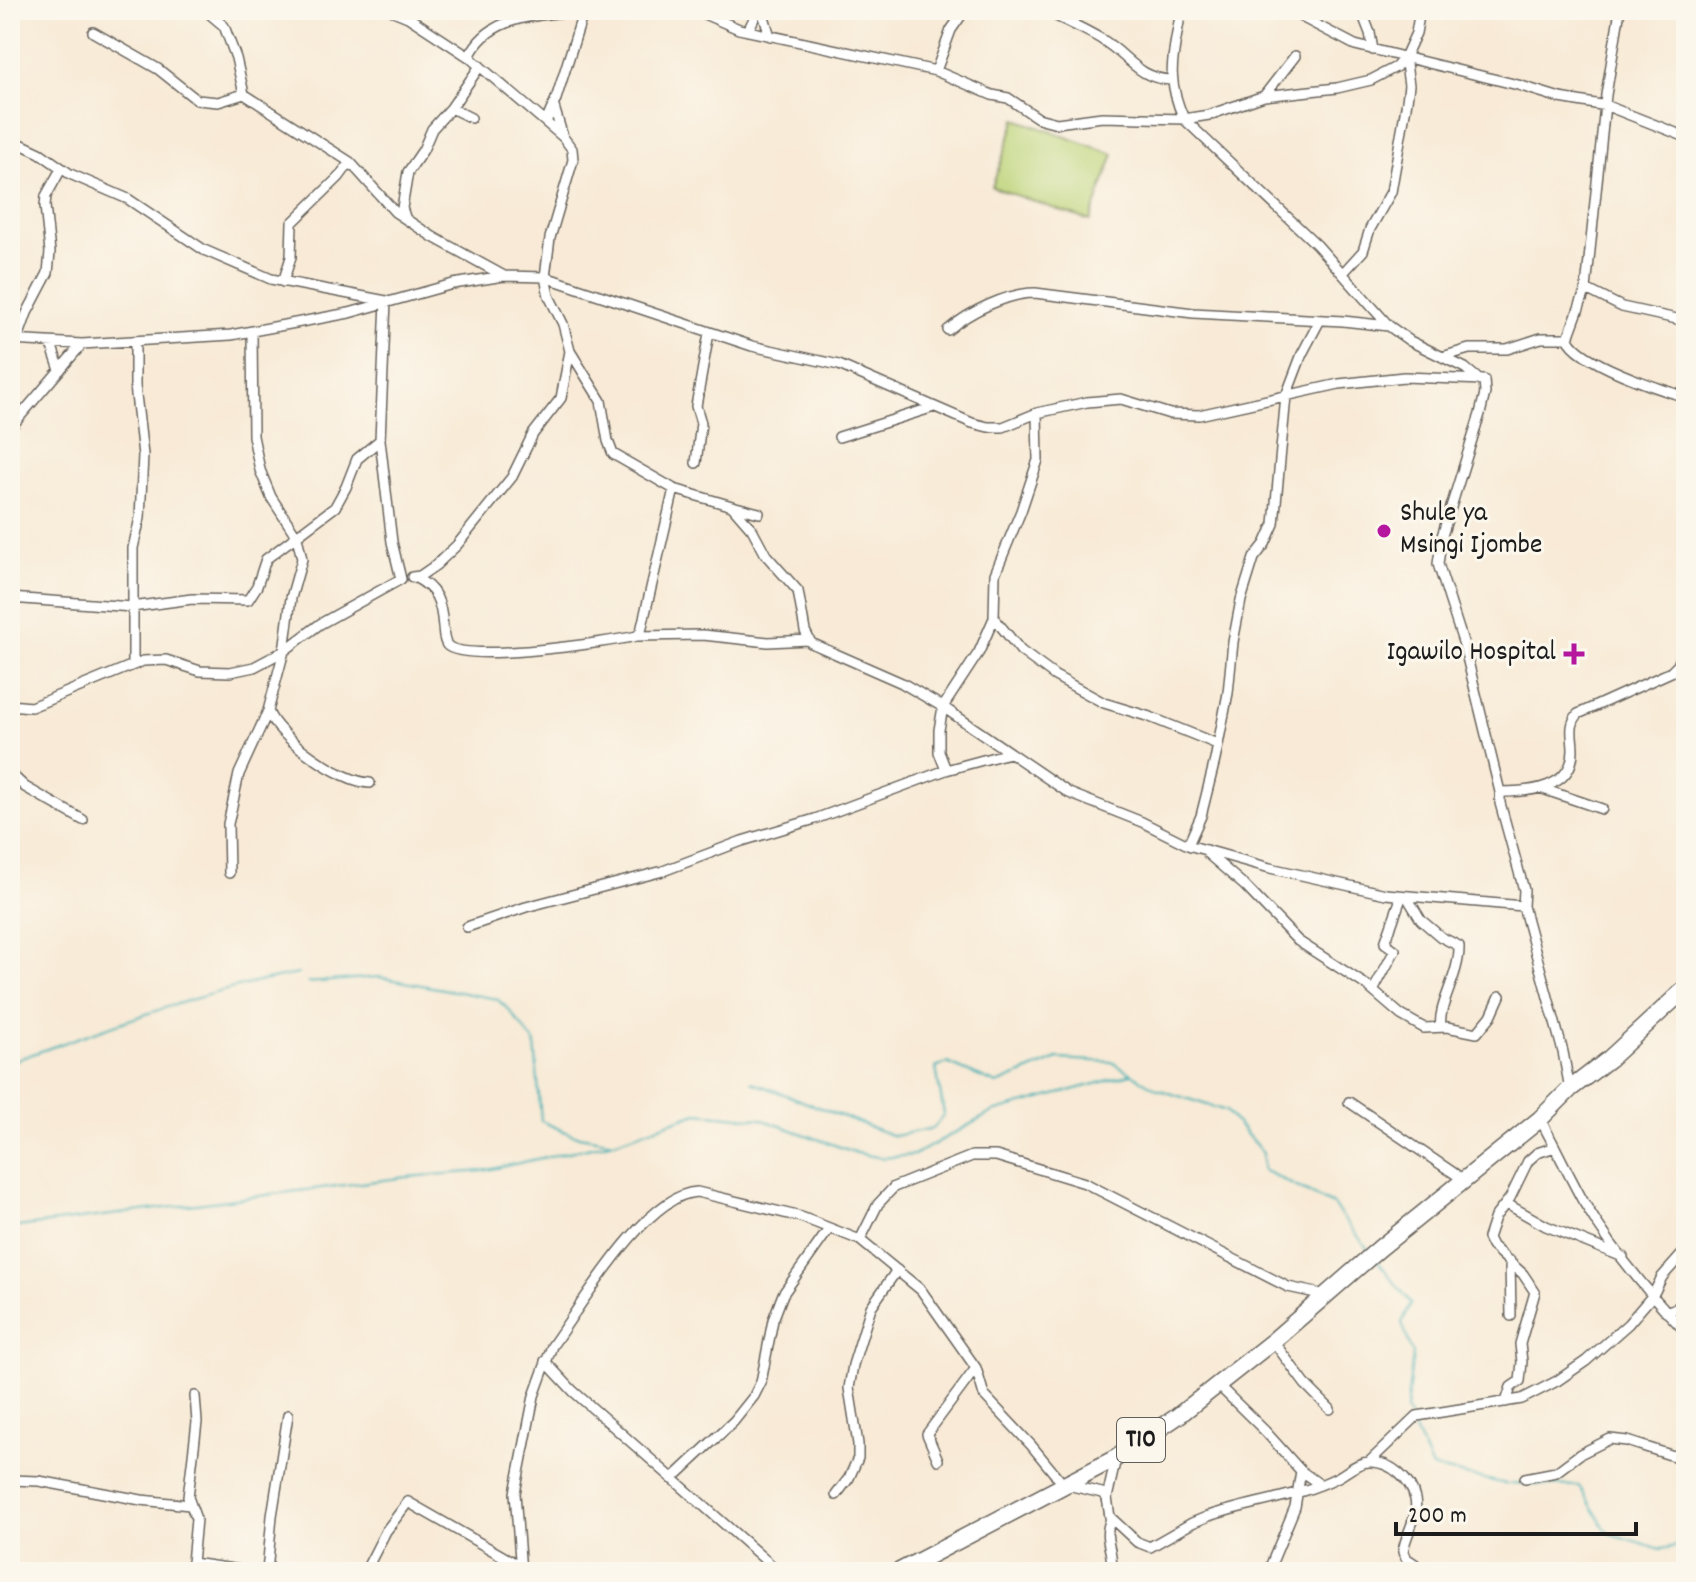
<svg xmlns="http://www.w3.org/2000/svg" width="1696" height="1582" font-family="Dekko,sans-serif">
<rect width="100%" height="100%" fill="#fbf7ec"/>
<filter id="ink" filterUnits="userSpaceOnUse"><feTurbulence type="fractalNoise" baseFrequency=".0125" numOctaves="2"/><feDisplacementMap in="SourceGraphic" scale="16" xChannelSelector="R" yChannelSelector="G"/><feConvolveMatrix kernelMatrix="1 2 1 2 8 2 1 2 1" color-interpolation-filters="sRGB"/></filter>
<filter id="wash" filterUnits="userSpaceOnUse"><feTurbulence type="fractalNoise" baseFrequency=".006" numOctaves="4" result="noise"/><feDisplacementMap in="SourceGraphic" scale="32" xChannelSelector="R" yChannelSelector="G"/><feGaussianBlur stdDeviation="1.8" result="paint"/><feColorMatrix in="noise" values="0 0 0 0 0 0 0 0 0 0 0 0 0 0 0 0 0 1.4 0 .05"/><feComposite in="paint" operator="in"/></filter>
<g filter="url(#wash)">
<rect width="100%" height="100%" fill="#f8ead6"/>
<!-- green -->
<path fill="#bdd479" stroke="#6c784a" stroke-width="2" d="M 1016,119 L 1114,154 L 1090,221 L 992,187 Z"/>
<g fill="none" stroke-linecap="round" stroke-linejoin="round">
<!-- stream -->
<path stroke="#3dafb5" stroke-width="2" d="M 307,983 L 378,977 L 497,999 L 509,1010 L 535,1043 L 541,1121 L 573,1135 L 613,1142
M 10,1062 C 104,1029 199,991 298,974
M 752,1082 L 894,1136 L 934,1128 L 944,1114 L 936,1068 L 947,1063 L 997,1084 L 1058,1059 L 1112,1062 L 1157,1089 L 1226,1111 L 1263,1153 L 1263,1170 L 1333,1205 L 1368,1249
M 10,1228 L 407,1177 L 483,1171 L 614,1142 L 697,1113 L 761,1119 L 857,1153 L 882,1158 L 914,1155 L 993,1112 L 1131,1074
M 1377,1260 L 1411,1303 L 1402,1323 L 1413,1354 L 1406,1411 L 1409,1417
M 1413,1426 L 1432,1468 L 1507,1484 L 1579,1486 L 1608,1533 L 1661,1549 L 1686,1544"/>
</g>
</g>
<g filter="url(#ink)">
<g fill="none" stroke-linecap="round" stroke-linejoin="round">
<!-- street casing -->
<g stroke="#69645d" stroke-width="12">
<path id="street" d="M 205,10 L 224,26 L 236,58 L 244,94 L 350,162 L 395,212 L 433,237 L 504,276
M 391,10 L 408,17 L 469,57 L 563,137 L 572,149 L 573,160 L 550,238 L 545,277 L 549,296 L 563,324 L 570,351 L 601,401 L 608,441 L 613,454 L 674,489 L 732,506 L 752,529 L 766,555 L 798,591 L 805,631 L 811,643 L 902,683 L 943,707 L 1069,793 L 1142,822 L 1188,845 L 1270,868 L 1386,894 L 1523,906
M 695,10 L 739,29 L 936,71 L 992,95 L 1008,98 L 1038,118 L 1057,123 L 1102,117 L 1184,119 L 1209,115 L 1264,96 L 1337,88 L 1371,80 L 1396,67 L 1405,57 L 1416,33 L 1420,10
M 762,10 L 770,36
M 1044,10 C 1063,20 1083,28 1101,39 C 1129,55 1136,78 1171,80
M 1181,10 C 1174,56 1164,74 1184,119 L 1317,245 L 1389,326 L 1410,341 L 1465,368 L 1477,378
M 1288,10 L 1355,45 L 1518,85 L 1560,98 L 1607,106 L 1686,137
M 1361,10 L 1370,33 L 1373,50
M 1620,10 L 1606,95 L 1586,289 L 1568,338 C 1579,363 1659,389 1686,397
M 748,31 L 758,10
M 93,32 L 158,69 L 197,100 L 218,102 L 244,94
M 469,57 C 490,13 538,17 580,10
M 936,71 L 951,30 L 965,10
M 1264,96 L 1295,56
M 554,107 L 563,137
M 451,108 L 471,118
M 546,122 L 556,99 L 584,10
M 10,139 L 40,153 L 70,174 L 128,199 L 204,250 L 271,279 L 386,301 L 380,440 L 392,542 L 401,579 L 320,624 L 284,651 L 268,711 L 239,774 L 228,824 L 229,873
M 405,217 L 402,208 L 408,172 L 423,150 L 432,129 L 451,108 L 480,66
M 1343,273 L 1363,251 L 1370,229 L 1391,192 L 1407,101 L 1409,85 L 1405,57
M 283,282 L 291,257 L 292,223 L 339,177 L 350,162
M 1586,289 L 1622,307 L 1686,321
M 948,330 C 969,312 1007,293 1035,293 L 1193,313 L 1343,321 L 1389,326
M 10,340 L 82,344 L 231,335 L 349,313 L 453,284 L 504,276 L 545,277 L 752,346 L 839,365 L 972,423 L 988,427 L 1003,427 L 1037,413 L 1087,402 L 1121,399 L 1170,414 L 1199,415 L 1339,384 L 1404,377 L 1484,380 L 1485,393 L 1480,414 L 1442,536 L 1438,564 L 1464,645 L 1500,792 L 1500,803 L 1524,890 L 1523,906 L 1563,1052 L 1570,1089
M 17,341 L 27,313 L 48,273 L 50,252 L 45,206 L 46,196 L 61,169
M 51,344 L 60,370
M 1442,357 L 1469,349 L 1507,349 L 1541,338 L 1568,338
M 1037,413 L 1038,460 L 1021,511 L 995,574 L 994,618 L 1021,651 L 1055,676 L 1104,703 L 1150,717 L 1217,744
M 10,428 L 82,344
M 839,437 L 934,407
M 696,463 L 701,423 L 696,406 L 709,333
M 732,506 L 759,513
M 412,577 L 420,576 L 436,565 L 457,545 L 512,477 L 533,434 L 561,398 L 570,351
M 414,577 C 437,588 441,602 443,627 C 444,634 443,639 447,645 C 463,664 609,642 637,636 L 641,631 L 674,489
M 10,598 L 132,607 L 192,599 L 248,600 L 257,586 L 266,559 L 335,507 L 346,487 L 357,459 L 380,440
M 637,636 L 703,635 L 768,642 L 808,640
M 133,664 L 133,548 L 140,518 L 143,455 L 135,386 L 135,341
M 10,705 L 31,707 L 143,661 L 166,660 L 200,671 L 230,672 L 254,667 L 284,651 L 291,598 L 302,559 L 297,537 L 271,497 L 260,470 L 253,436 L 252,331
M 268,711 C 277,737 341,782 370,783
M 946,770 L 939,752 L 939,730 L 943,707 L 979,652 L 994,618
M 10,773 L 25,787 L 83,820
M 1540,788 L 1602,809
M 1500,792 C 1529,792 1573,789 1573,750 C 1573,736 1568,726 1578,714 L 1671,672 L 1678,665 L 1686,645
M 1191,846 L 1188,845 L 1201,816 L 1215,760 L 1228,693 L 1233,642 L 1241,600 L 1254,558 L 1265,544 L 1274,524 L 1286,396 L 1302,354 L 1320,320
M 1208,854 L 1245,886 L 1298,941 L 1366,985 L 1401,1015 L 1424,1028 L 1447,1027 L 1477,1033 L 1491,1016 L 1500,996
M 1407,897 L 1421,920 L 1441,937 L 1459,946 C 1460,975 1437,1006 1441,1027
M 467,927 L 526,907 L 663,871 L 742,841 L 815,819 L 946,770 L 1009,753
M 1373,991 L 1395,950 L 1385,943 L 1400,901 L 1398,896
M 1349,1102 L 1464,1180
M 1540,1119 C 1555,1146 1568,1174 1583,1201 C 1611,1248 1648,1293 1686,1332
M 1507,1204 L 1546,1226 L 1623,1257
M 860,1240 L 878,1204 L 894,1187 L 972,1156 L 996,1156 L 1085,1183 L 1288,1287 L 1325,1295
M 1510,1261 L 1511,1316
M 1666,1312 L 1686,1304
M 1273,1341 L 1305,1384 L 1330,1409
M 545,1361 L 573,1391 L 779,1572
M 1218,1385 L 1265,1431 L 1301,1471 L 1319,1484
M 1506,1402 L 1511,1387 L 1520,1381 L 1522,1362 L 1520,1344 L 1535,1292 L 1523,1274 L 1492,1246 L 1488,1238 L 1495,1217 L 1510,1198 L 1528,1161 L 1537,1153 L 1555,1147
M 1116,1458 L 1107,1498 L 1110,1517 L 1137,1542 L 1150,1547 L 1192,1523 L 1209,1516 C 1251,1502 1299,1497 1338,1477 C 1349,1471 1359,1461 1371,1462 C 1391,1462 1411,1480 1415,1499 C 1419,1518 1405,1534 1403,1552 L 1406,1558 L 1427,1572
M 938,1460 L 927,1434 L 976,1368
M 1369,1462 L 1417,1416 L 1522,1399 L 1557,1381 L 1586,1361 L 1628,1324 L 1653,1295 L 1662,1277 L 1686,1250
M 1525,1478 L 1556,1472 L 1580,1454 L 1610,1439 L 1627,1441 L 1686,1460
M 672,1479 L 734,1421 L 754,1396 L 761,1382 L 773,1320 L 783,1294 L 829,1229
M 10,1480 L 39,1481 L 141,1500 L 190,1505
M 836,1495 L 849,1478 L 858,1458 L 858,1444 L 849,1388 L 853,1365 L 871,1307 L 897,1270
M 192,1563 L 196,1519 L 188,1497 L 197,1422 L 195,1396
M 183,1572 L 192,1563 L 254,1572
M 267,1572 L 272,1516 L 288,1415
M 365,1572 L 386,1531 L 408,1502 L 520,1566
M 521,1572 L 515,1493 L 534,1396 L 552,1346 C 581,1306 646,1194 697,1192 L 801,1217 L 860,1240 L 921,1290 L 976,1368 L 984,1395 L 1031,1445 L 1063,1484 L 1102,1493 L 1107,1498
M 1110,1572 C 1116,1551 1101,1541 1111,1519
M 1193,1572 L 1194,1572
M 1268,1572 L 1295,1507 L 1301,1471"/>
</g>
<!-- highway casing -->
<g stroke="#69645d" stroke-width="19">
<path id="highway" d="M 898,1572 L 1116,1458 L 1178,1416 L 1273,1341 L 1380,1248 L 1540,1119 L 1570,1089 L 1609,1059 L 1686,988"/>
</g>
<!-- street -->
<use href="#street" stroke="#fff" stroke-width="9"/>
<!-- highway -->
<use href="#highway" stroke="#fff" stroke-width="16"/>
</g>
</g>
<!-- markers -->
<g fill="#b5179e" stroke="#fbf7ec" stroke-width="3">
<circle cx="1384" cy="531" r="8"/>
<path d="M1570 642h8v8h8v8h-8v8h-8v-8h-8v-8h8z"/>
</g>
<g text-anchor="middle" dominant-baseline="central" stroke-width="6" stroke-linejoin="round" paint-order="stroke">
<!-- shield labels -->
<rect fill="#fbf7ec" stroke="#5f5e5a" stroke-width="2" x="1117" y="1418" width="48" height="44" rx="6"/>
<g font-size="26" font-weight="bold" fill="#1c1c1c">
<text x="1141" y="1440">T10</text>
</g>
<!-- poi labels -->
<g font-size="28" fill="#1c1c1c" stroke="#fbf7ec" text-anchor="start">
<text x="1400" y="515">Shule ya<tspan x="1400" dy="32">Msingi Ijombe</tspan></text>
<text x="1556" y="654" text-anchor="end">Igawilo Hospital</text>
</g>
</g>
<!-- margin -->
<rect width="1696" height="1582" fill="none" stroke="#fbf7ec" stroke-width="40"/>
<!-- scale -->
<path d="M1396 1522v12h240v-12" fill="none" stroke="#1c1c1c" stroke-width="4"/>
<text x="1408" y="1522" font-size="24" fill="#1c1c1c" stroke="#fbf7ec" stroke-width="6" paint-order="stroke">200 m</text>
</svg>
